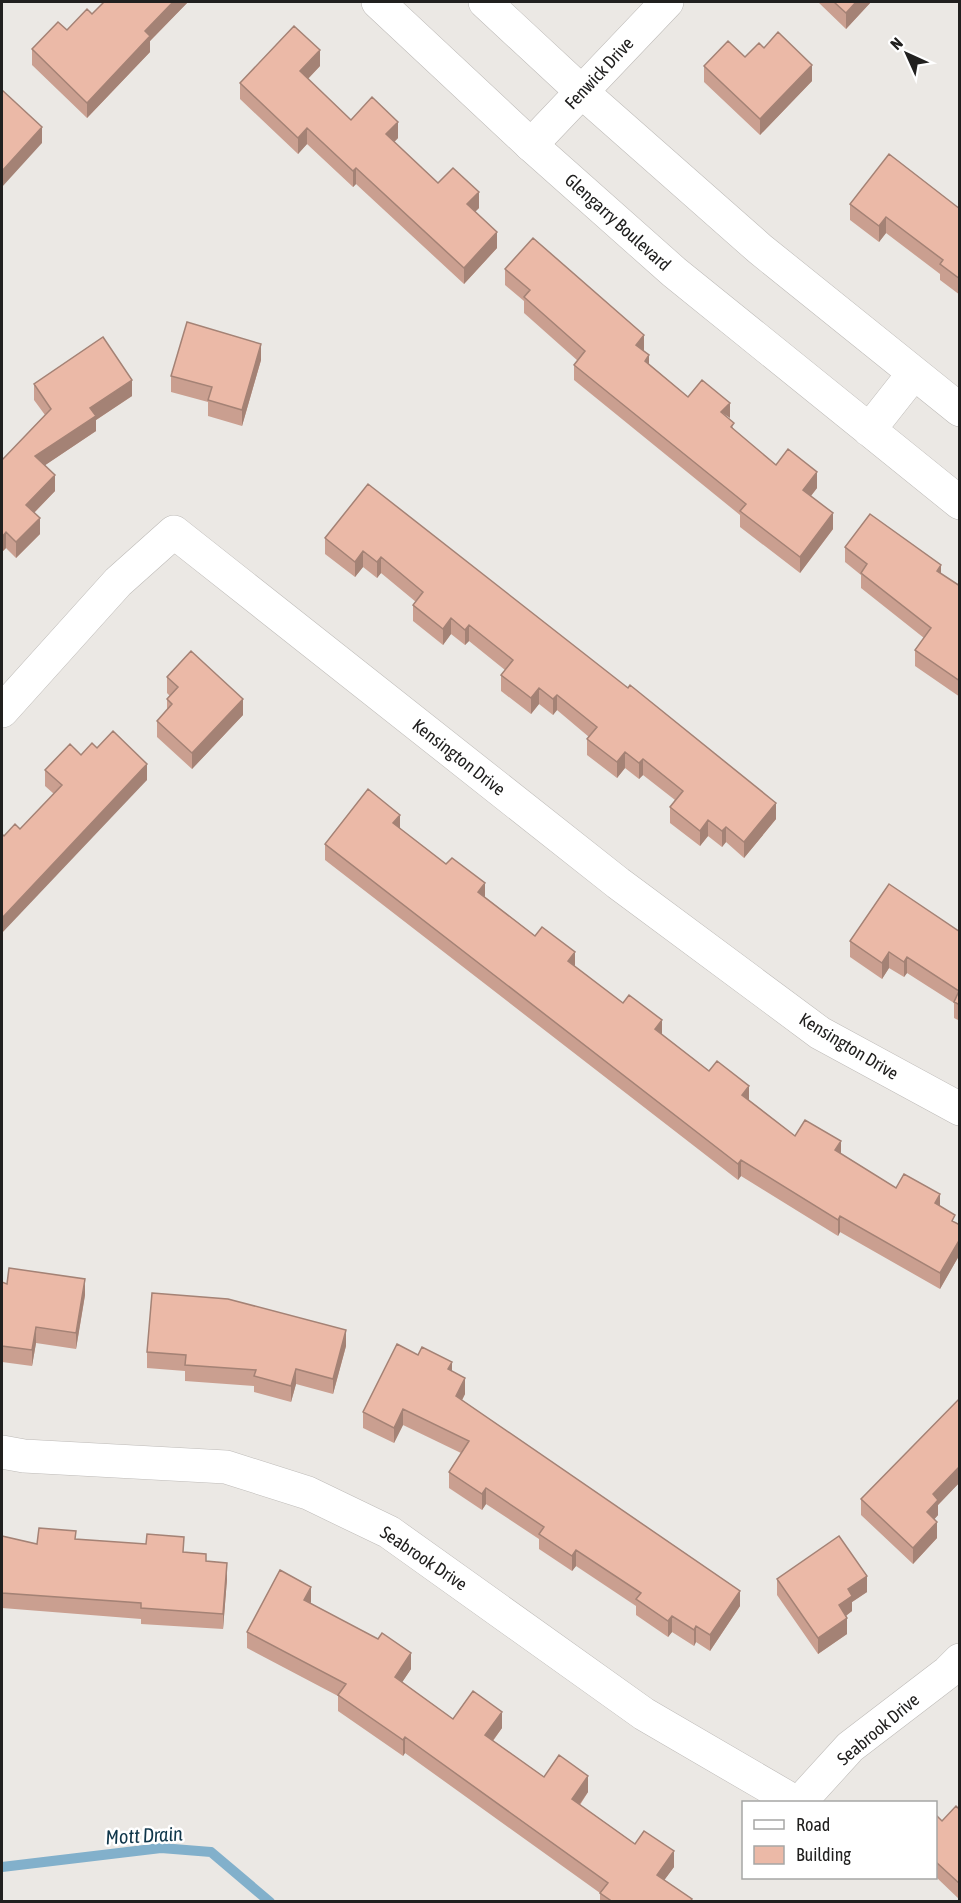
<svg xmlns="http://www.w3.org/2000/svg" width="961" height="1903" font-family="'Asap Condensed',sans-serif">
<rect width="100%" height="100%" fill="#ebe8e4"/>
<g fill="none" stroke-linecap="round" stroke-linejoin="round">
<!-- stream -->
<path stroke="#82b0cb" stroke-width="10" d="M 2,1867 L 161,1848 L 211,1852 L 270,1902"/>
<!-- minor casing -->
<g stroke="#bebbb8" stroke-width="34">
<path id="minor" d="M 531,145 L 667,2
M 2,711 L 118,582 L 174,532 L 618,883 L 820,1033 L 960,1109
M 2,1452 L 24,1456 L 226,1467 L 308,1493 L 389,1532 L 644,1714 L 795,1802
M 800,1802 L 850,1747 L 948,1672 L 960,1660"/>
</g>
<!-- tertiary casing -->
<g stroke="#bebbb8" stroke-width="34">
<path id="tertiary" d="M 378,2 L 531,145 L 674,272 L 960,503
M 485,2 L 582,92 L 760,249 L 960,410
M 869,430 L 914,373"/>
</g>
<!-- minor -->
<use href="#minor" stroke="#fff" stroke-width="33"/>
<!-- tertiary -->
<use href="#tertiary" stroke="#fff" stroke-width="33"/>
</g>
<!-- wall -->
<path fill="#ca9f90" d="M 104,2 L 188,2 L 150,41 L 150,52 L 87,118 L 32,65 L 32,49 L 67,30 L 92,14 Z
M 818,2 L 871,2 L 846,29 Z
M 764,48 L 812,81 L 760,135 L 704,82 L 704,66 L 745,57 Z
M 320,66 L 308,79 L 351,120 L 398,138 L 394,142 L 438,183 L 479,208 L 475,211 L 497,248 L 464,284 L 356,184 L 353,187 L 307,144 L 298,154 L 240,99 L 240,83 Z
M 850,204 L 960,209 L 960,295 L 940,280 L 940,274 L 886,233 L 879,242 L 850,220 Z
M 505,269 L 643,351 L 649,364 L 688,397 L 729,419 L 734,430 L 776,465 L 817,488 L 811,496 L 833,529 L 800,573 L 740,527 L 740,515 L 574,380 L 574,365 L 578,361 L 524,313 L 524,301 L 505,285 Z
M 261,360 L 242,426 L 208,416 L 208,402 L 171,392 L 171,376 Z
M 34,384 L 132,396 L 96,420 L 96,431 L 45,465 L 55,491 L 34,513 L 40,534 L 16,558 L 6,548 L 2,552 L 2,460 L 45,415 L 34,400 Z
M 368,484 L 776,819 L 744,858 L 726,842 L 722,847 L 708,836 L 700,846 L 670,823 L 670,807 L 675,800 L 643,775 L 639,779 L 625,768 L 617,778 L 587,755 L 587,739 L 589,737 L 557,710 L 553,715 L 539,704 L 531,714 L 501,691 L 501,675 L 505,670 L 469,641 L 465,645 L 451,634 L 443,645 L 413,621 L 413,605 L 416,602 L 381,573 L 377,578 L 363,567 L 355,577 L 325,554 L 325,538 Z
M 845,547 L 941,574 L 960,587 L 960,697 L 915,666 L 915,650 L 924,638 L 861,588 L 861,575 L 845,562 Z
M 167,677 L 243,715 L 192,769 L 157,737 L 157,721 L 167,710 L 167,699 L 170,696 L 167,693 Z
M 97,748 L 147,780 L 4,836 L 20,829 L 54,794 L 45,786 L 45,770 Z
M 400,829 L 485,897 L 709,1071 L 749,1100 L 795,1136 L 841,1154 L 896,1188 L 940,1207 L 955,1223 L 960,1225 L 960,1254 L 940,1289 L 840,1232 L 838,1236 L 741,1176 L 738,1180 L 325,860 L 325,844 Z
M 960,932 L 960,1021 L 954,1018 L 954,1003 L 907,973 L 904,977 L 889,968 L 882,979 L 850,957 L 850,941 Z
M 2,1282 L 7,1284 L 85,1295 L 76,1349 L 36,1343 L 32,1366 L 2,1362 Z
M 346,1346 L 333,1394 L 296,1384 L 291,1402 L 254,1392 L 254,1386 L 185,1381 L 185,1371 L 147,1368 L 147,1352 Z
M 418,1355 L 452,1371 L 465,1394 L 462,1400 L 740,1606 L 710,1651 L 696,1642 L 694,1646 L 672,1632 L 668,1637 L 636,1615 L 636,1606 L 576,1566 L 572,1571 L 539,1549 L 539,1539 L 486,1504 L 482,1510 L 449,1488 L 449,1472 L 461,1453 L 403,1425 L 394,1443 L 363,1428 L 363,1412 Z
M 960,1398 L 960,1482 L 938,1505 L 938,1515 L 934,1519 L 937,1538 L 913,1564 L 861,1515 L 861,1499 Z
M 2,1536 L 37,1544 L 76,1539 L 184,1552 L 206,1561 L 227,1579 L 223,1629 L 141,1624 L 141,1619 L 2,1608 Z
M 777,1579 L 867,1592 L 852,1602 L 852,1611 L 846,1616 L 847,1634 L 818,1654 L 777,1595 Z
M 311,1602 L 311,1603 L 411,1669 L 402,1682 L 453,1719 L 502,1728 L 493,1741 L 544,1777 L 588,1792 L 580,1805 L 635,1844 L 674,1867 L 664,1880 L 692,1902 L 600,1902 L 600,1893 L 405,1753 L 403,1756 L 338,1711 L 338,1696 L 247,1648 L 247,1632 Z
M 960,1810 L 960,1900 L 936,1877 L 936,1815 L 942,1821 Z"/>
<!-- shaded-wall -->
<path fill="#a48275" d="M 173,2 L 188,2 L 150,41 L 150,52 L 87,118 L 87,103 L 145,31 Z
M 856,2 L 871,2 L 846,29 L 846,13 Z
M 320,50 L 320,66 L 300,87 L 300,71 Z
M 812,65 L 812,81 L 760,135 L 760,119 Z
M 398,122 L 398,138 L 386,150 L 386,134 Z
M 42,127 L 42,143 L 2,187 L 2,171 Z
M 307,128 L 307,144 L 298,154 L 298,138 Z
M 356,168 L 356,184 L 353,187 L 353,171 Z
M 479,192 L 479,208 L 467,220 L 467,204 Z
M 886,217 L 886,233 L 879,242 L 879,226 Z
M 497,232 L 497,248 L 464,284 L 464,268 Z
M 644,335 L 644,351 L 636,360 L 636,345 Z
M 261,344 L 261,360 L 242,426 L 242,410 Z
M 649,355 L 649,371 L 645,361 Z
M 132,380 L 132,396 L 96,420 L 96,431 L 35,472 L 35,456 L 90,408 Z
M 730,403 L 730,418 L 721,412 Z
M 817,472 L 817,488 L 803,506 L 803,490 Z
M 55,475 L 55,491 L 26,521 L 26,505 Z
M 833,513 L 833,529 L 800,573 L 800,557 Z
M 40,518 L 40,534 L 16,558 L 16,542 Z
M 6,532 L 6,548 L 2,552 L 2,537 Z
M 363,551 L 363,567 L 355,577 L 355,562 Z
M 381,557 L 381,573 L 377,578 L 377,562 Z
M 941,565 L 941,581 L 937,571 Z
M 451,618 L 451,634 L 443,645 L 443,629 Z
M 469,625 L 469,641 L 465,645 L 465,630 Z
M 539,688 L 539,704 L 531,714 L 531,698 Z
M 557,695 L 557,710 L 553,715 L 553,699 Z
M 243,699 L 243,715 L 192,769 L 192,753 Z
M 625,752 L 625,768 L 617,778 L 617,762 Z
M 643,759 L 643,775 L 639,779 L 639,763 Z
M 147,764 L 147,780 L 2,933 L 2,918 Z
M 776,803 L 776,819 L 744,858 L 744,842 Z
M 400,815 L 400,831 L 393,823 Z
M 708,820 L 708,836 L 700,846 L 700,831 Z
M 726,827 L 726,842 L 722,847 L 722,831 Z
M 485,883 L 485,899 L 478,892 Z
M 575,952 L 575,968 L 568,961 Z
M 889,952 L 889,968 L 882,979 L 882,963 Z
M 907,957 L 907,973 L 904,977 L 904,962 Z
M 662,1020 L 662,1036 L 655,1029 Z
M 749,1086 L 749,1102 L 742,1095 Z
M 841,1141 L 841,1157 L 835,1150 Z
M 741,1160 L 741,1176 L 738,1180 L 738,1164 Z
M 940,1194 L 940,1210 L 935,1203 Z
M 840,1216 L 840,1232 L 838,1236 L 838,1220 Z
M 960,1239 L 960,1254 L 940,1289 L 940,1273 Z
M 85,1279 L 85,1295 L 76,1349 L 76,1333 Z
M 36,1327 L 36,1343 L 32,1366 L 32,1350 Z
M 346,1330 L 346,1346 L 333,1394 L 333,1379 Z
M 452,1362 L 452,1378 L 448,1369 Z
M 296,1369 L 296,1384 L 291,1402 L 291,1386 Z
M 465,1378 L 465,1394 L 456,1412 L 456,1396 Z
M 403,1409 L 403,1425 L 394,1443 L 394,1428 Z
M 960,1466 L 960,1482 L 938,1505 L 938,1515 L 927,1528 L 927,1512 L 933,1494 Z
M 486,1488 L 486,1504 L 482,1510 L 482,1494 Z
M 937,1522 L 937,1538 L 913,1564 L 913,1548 Z
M 576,1550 L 576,1566 L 572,1571 L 572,1556 Z
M 227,1563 L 227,1579 L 223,1629 L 223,1614 Z
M 867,1576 L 867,1592 L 852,1602 L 852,1611 L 839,1621 L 839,1605 L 848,1589 Z
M 311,1587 L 311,1602 L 304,1616 L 304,1600 Z
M 740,1591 L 740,1606 L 710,1651 L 710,1635 Z
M 672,1616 L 672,1632 L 668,1637 L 668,1621 Z
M 847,1618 L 847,1634 L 818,1654 L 818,1638 Z
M 696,1626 L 696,1642 L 694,1646 L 694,1630 Z
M 411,1653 L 411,1669 L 395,1693 L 395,1677 Z
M 502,1712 L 502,1728 L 485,1751 L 485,1735 Z
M 405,1737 L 405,1753 L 403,1756 L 403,1740 Z
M 588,1776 L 588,1792 L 572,1815 L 572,1799 Z
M 674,1851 L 674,1867 L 657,1890 L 657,1875 Z"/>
<!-- building -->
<path fill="#ebb9a7" stroke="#a48275" stroke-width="1.5" d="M 104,2 L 173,2 L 145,31 L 150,36 L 87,103 L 32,49 L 58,22 L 67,30 L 87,9 L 92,14 Z
M 834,2 L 856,2 L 846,13 Z
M 294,26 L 320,50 L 300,71 L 351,120 L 372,97 L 398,122 L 386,134 L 438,183 L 453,168 L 479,192 L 467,204 L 497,232 L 464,268 L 356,168 L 353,171 L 307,128 L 298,138 L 240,83 Z
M 778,32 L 812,65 L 760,119 L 704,66 L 728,41 L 745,57 L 759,43 L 764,48 Z
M 2,90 L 42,127 L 2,171 Z
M 889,154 L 960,209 L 960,279 L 940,264 L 943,260 L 886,217 L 879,226 L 850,204 Z
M 533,238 L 644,335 L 636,345 L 649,355 L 645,361 L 688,397 L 702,380 L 730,403 L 721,412 L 734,423 L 731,427 L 776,465 L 788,449 L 817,472 L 803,490 L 833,513 L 800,557 L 740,511 L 746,504 L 574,365 L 585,351 L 524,297 L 530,290 L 505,269 Z
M 187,322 L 261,344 L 242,410 L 208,400 L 212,387 L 171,376 Z
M 103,337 L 132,380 L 90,408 L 96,416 L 35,456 L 55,475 L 26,505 L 40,518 L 16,542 L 6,532 L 2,537 L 2,460 L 51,409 L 34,384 Z
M 368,484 L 628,688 L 630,685 L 776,803 L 744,842 L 726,827 L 722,831 L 708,820 L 700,831 L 670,807 L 683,791 L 643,759 L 639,763 L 625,752 L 617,762 L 587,739 L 597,727 L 557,695 L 553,699 L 539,688 L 531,698 L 501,675 L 513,660 L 469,625 L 465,630 L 451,618 L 443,629 L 413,605 L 423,592 L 381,557 L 377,562 L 363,551 L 355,562 L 325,538 Z
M 870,514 L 941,565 L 937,571 L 960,586 L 960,681 L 915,650 L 931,628 L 861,573 L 867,564 L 845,547 Z
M 191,651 L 243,699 L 192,753 L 157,721 L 172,704 L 167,699 L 178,687 L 167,677 Z
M 113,731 L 147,764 L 2,918 L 2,834 L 4,836 L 15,824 L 20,829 L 62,785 L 45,770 L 70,744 L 81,755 L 92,743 L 97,748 Z
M 368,789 L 400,815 L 393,823 L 446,864 L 452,858 L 485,883 L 478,892 L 535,936 L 542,927 L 575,952 L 568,961 L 623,1003 L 629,995 L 662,1020 L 655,1029 L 709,1071 L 717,1061 L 749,1086 L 742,1095 L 795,1136 L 805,1120 L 841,1141 L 835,1150 L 896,1188 L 904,1174 L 940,1194 L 935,1203 L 955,1215 L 952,1221 L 960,1225 L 960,1239 L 940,1273 L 840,1216 L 838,1220 L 741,1160 L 738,1164 L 325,844 Z
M 889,884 L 960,932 L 960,1005 L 954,1002 L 959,991 L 907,957 L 904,962 L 889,952 L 882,963 L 850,941 Z
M 9,1268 L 85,1279 L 76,1333 L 36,1327 L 32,1350 L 2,1346 L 2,1282 L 7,1284 Z
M 152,1293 L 228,1299 L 346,1330 L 333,1379 L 296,1369 L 291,1386 L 254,1376 L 256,1370 L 185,1365 L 186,1355 L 147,1352 Z
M 397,1344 L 418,1355 L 422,1347 L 452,1362 L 448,1369 L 465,1378 L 456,1396 L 740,1591 L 710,1635 L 696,1626 L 694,1630 L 672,1616 L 668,1621 L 636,1599 L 641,1593 L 576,1550 L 572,1556 L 539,1534 L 544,1527 L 486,1488 L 482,1494 L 449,1472 L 469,1441 L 403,1409 L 394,1428 L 363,1412 Z
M 960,1398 L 960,1466 L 933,1494 L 938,1500 L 927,1512 L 937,1522 L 913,1548 L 861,1499 Z
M 39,1528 L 76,1531 L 75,1539 L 146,1544 L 147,1534 L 184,1537 L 183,1552 L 206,1554 L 206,1561 L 227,1563 L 223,1614 L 141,1608 L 141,1603 L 2,1593 L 2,1536 L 37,1544 Z
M 839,1536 L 867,1576 L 848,1589 L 852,1596 L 839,1605 L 847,1618 L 818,1638 L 777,1579 Z
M 280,1570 L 311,1587 L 304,1600 L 378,1639 L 382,1633 L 411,1653 L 395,1677 L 453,1719 L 473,1691 L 502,1712 L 485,1735 L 544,1777 L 559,1755 L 588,1776 L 572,1799 L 635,1844 L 644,1831 L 674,1851 L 657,1875 L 692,1899 L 690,1902 L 613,1902 L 600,1893 L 608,1883 L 405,1737 L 403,1740 L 338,1695 L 346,1684 L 247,1632 Z
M 956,1806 L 960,1810 L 960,1884 L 936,1862 L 936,1815 L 942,1821 Z"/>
<g text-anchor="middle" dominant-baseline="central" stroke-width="5" stroke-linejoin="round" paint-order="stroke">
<!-- street labels -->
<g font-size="18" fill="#21201f" stroke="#fff">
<text transform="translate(599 73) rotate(-47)">Fenwick Drive</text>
<text transform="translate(618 222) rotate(42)">Glengarry Boulevard</text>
<text transform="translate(459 757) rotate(38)">Kensington Drive</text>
<text transform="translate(849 1046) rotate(31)">Kensington Drive</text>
<text transform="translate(424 1558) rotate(34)">Seabrook Drive</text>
<text transform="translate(878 1729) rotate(-40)">Seabrook Drive</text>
</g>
<!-- water labels -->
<g font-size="20" font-style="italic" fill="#0f364a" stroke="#fff">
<text transform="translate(144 1835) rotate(-3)">Mott Drain</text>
</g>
</g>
<!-- border -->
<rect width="961" height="1903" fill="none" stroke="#21201f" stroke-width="6"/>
<!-- legend -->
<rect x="742" y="1801" width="195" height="78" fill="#ffffff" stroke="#a6a6a5" stroke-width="1.5"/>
<rect x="754" y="1820" width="30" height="9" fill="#ffffff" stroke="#a6a6a5" stroke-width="1.5"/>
<text x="796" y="1831" font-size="18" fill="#21201f">Road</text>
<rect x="754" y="1846" width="30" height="18" fill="#ebb9a7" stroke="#a6a6a5" stroke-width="1.5"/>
<text x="796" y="1861" font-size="18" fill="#21201f">Building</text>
<!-- north arrow -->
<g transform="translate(907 54) rotate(315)" stroke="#ffffff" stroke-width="4.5" paint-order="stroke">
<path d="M0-4.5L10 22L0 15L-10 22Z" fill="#21201f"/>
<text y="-9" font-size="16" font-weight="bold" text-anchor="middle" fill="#21201f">N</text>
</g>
</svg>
